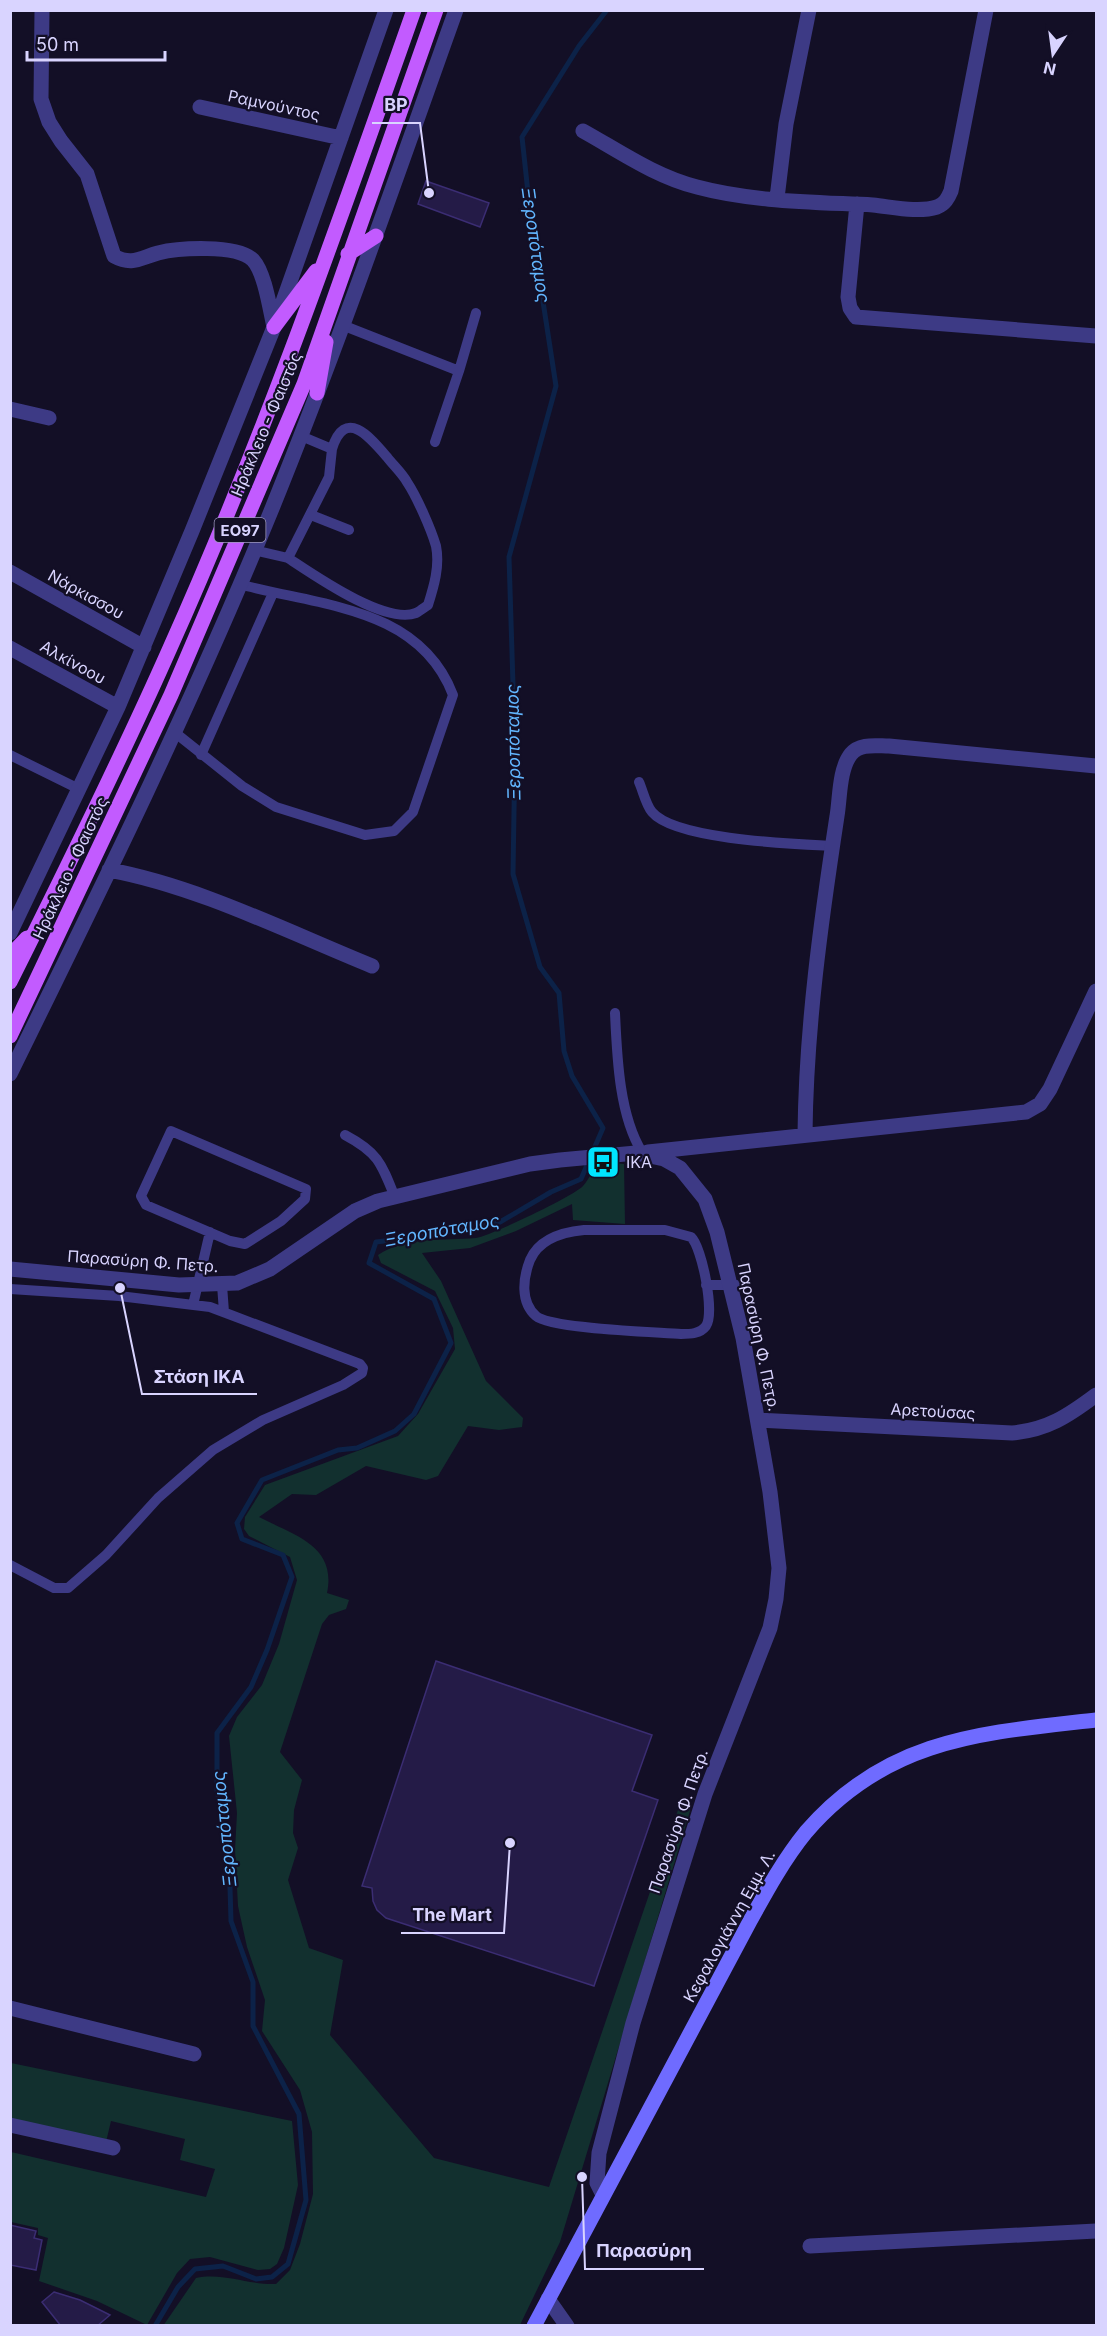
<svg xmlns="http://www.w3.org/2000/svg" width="1107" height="2336" font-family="Inter,sans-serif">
<rect width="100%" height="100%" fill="#130f26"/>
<!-- green -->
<path fill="#12302f" d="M 596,1162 L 624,1164 L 625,1224 L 573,1220 L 572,1204 L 516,1231 L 470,1248 L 422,1253 L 441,1281 L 486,1381 L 523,1418 L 522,1427 L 499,1430 L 468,1426 L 438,1476 L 426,1480 L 366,1466 L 316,1495 L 292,1494 L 259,1517 C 293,1535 337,1545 327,1593 L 349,1600 L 346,1609 L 329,1615 L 322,1624 L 280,1752 L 302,1780 L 294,1810 L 293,1833 L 298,1848 L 288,1880 L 309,1948 L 343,1960 L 330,2035 L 434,2158 L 549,2187 L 679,1807 L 683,1798 L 689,1799 L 690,1811 L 560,2242 L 520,2325 L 163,2326 L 196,2278 C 223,2272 248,2285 276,2284 L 290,2270 L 300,2244 L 313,2194 L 312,2132 L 300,2090 L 262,2031 L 265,2000 L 247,1947 L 238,1906 L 235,1850 L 237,1813 L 229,1736 L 237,1717 L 262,1685 L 279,1644 L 297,1580 L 290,1557 L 249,1536 L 244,1529 L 245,1517 L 265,1485 L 398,1436 L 418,1414 L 455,1349 L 453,1328 L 435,1291 L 381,1263 L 378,1255 C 406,1236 444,1241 476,1238 C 490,1236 574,1196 583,1186 C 589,1180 592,1170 596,1162 Z
M 11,2063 L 292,2121 L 298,2185 L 284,2248 L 277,2264 L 270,2269 L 258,2270 L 210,2257 L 190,2259 L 177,2273 L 147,2325 L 97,2301 L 39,2281 L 48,2238 L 38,2235 L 38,2228 L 11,2222 L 11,2152 L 206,2197 L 215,2169 L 180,2160 L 185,2139 L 111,2121 L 106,2142 L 11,2119 Z"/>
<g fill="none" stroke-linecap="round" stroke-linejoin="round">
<!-- stream -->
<path stroke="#0c2248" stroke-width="5" d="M 155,2326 L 178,2287 L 195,2269 L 223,2266 L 256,2279 L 272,2277 L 288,2264 L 306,2200 L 299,2114 L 253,2026 L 253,1982 L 231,1921 L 229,1854 L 217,1790 L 217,1733 L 251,1687 L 267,1650 L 292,1577 L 283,1555 L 242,1539 L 237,1523 L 262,1480 L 338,1450 L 357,1448 L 395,1431 L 414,1414 L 451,1343 L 434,1299 L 369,1263 L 376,1242 L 426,1236 L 500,1222 L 551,1192 L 581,1179 L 603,1128 L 572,1076 L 564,1051 L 559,993 L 540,967 L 513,874 L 515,749 L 509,557 L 556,386 L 532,230 L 522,137 L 579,46 L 607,10"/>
</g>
<!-- building -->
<path fill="#241b47" stroke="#3b2d73" stroke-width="1.5" d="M 426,181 L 489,203 L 480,227 L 418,204 Z
M 436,1661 L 652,1735 L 632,1791 L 658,1800 L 594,1986 L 386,1918 L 377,1910 L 373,1901 L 372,1888 L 362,1886 Z
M 10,2225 L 36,2231 L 34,2238 L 42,2240 L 36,2270 L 10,2265 Z
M 54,2292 L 80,2300 L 110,2315 L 97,2326 L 61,2326 L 42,2302 Z"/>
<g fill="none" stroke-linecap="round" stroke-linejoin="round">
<!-- lane -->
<path stroke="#3d3a85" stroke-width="10" d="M 342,325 L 459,371 L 435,442
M 459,371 L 476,313
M 311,515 L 349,530
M 254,550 L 288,558 L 329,477 L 332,449 L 301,436
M 288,558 C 314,575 385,625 416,613 C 420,611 425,607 428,605 C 434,586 440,566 436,546 C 431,529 417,497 407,482 C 402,473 393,465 387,457 C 370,437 345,407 332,449
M 173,731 L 242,786 L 276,807 L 365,835 L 394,831 L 413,812 L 453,695 C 419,606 318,606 239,584
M 10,755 L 79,789
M 201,755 L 273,593
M 639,782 C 643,791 646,805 652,812 C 675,840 796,844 833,846
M 615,1013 C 617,1056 619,1115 642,1152
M 171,1131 L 306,1189 L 305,1199 L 281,1221 L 245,1244 L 230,1241 L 146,1205 L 141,1196 Z
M 345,1135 C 377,1152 381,1162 394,1195
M 584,1230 L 665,1230 L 691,1237 C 702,1247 715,1313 706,1326 C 700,1334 690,1334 681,1334 C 655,1332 551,1329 536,1316 C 520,1302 523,1278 530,1260 C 539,1239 563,1232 584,1230 Z
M 222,1285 L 224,1312
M 706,1285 L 736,1285
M 10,1289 L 119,1296 L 210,1307 L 360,1364 L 363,1368 L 362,1373 L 343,1385 L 263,1420 L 213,1450 L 158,1498 L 106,1555 L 68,1588 L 54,1588 L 10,1565
M 193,1305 L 210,1232"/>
<!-- street -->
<path stroke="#3d3a85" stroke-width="15" d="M 42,10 L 41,99 L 49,122 L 61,141 L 87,174 L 114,256 C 132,266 140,258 158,253 C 178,248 237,244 253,260 C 265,273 270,310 274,327
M 200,107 L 341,138
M 583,131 C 619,151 656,177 697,187 C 753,202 816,202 873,205 C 893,207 918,213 937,207 C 945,204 948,198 951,191 L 986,10
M 777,198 L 786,124 L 809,10
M 857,204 L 848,297 L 850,308 L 856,317 L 1096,336
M 10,409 L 49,418
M 10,572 L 144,647
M 10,648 L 118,707
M 109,870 C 197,886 288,932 372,966
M 10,933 L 118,707 L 192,531 L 274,327 L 386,10
M 10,1074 C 101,889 193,702 271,511 C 338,346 396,178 456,10
M 805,1134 C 806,1028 821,921 837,816 C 840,799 839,769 851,754 C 860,743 876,746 889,746 L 1096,766
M 648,1152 L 1026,1112 L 1040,1104 L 1050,1089 L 1096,991
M 10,1269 L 179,1285 L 237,1283 L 270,1269 L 355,1211 L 378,1201 L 530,1164 L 560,1160 L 636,1153 L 664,1159 L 680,1168 L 705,1199 L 717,1232 L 743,1338 L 770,1492 L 779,1568 L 776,1599 L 770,1628 L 705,1794 L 633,2023 L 599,2153 L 597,2183 L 603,2195
M 758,1420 L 1012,1433 C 1047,1430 1068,1416 1096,1395
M 10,2008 L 194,2054
M 10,2125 L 113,2148
M 810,2246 L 1096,2231
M 548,2299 L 567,2326"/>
<!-- secondary -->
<path stroke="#6f6bff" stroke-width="15" d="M 534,2326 L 750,1921 C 767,1890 784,1859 806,1832 C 887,1738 982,1733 1096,1720"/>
<!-- primary -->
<path stroke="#c25bff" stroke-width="15" d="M 348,254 L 376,236
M 274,327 L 316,271
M 317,393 L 326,342
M 10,956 L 27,938
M 10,982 C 65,872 120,761 170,648 C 263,441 338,225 414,10
M 10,1036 L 171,695 L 304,384 L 436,10"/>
</g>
<!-- icons -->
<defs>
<g id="bus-square" transform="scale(1.725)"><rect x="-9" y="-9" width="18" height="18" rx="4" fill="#00e5ff" stroke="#130f26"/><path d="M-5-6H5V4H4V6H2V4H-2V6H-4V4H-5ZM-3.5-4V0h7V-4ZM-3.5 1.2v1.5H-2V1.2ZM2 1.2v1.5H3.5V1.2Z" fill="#111"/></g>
</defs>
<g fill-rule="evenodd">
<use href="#bus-square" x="603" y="1162"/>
</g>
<g text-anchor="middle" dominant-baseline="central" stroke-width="4.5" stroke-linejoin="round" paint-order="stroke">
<!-- shield labels -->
<rect fill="#130f26" stroke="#9e99be" stroke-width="1.5" x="214.5" y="518" width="51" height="24" rx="4.5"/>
<g font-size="15" font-weight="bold" fill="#d9d4ff">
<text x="240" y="530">ΕΟ97</text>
</g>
<!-- street labels -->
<g font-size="16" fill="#d9d4ff" stroke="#130f26">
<text transform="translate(274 105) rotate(12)">Ραμνούντος</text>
<text transform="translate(266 424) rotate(-67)">Ηράκλειο - Φαιστός</text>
<text transform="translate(86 594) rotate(29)">Νάρκισσου</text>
<text transform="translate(73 662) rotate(29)">Αλκίνοου</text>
<text transform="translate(70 868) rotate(-65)">Ηράκλειο - Φαιστός</text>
<text transform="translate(143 1261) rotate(4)">Παρασύρη Φ. Πετρ.</text>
<text transform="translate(759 1337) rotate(78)">Παρασύρη Φ. Πετρ.</text>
<text transform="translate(933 1411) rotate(3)">Αρετούσας</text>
<text transform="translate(678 1821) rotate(-71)">Παρασύρη Φ. Πετρ.</text>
<text transform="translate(729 1926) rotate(-61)">Κεφαλογιάννη Εμμ. Λ.</text>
</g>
<!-- poi labels -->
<g font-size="16" fill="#d9d4ff" stroke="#130f26" text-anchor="start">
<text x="626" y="1162">IKA</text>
</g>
<!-- water labels -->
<g font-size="18" font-style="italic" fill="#62b6ff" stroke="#130f26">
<text transform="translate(536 245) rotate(82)">Ξεροπόταμος</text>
<text transform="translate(513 742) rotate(-91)">Ξεροπόταμος</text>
<text transform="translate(442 1230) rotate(-10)">Ξεροπόταμος</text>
<text transform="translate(224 1829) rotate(-96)">Ξεροπόταμος</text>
</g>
</g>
<!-- callouts -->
<path fill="none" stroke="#d9d4ff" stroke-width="2" d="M429 193L420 123H372M120 1288L142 1394H257M510 1843L504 1933H401M582 2177L585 2269H704"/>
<g fill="#d9d4ff" stroke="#130f26" stroke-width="2">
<circle cx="429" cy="193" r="6"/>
<circle cx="120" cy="1288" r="6"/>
<circle cx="510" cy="1843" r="6"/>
<circle cx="582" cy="2177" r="6"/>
</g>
<g font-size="18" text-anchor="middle" font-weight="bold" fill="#d9d4ff" stroke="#130f26" stroke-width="4.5" stroke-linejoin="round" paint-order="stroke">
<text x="396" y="111">BP</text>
<text x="199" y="1383">Στάση ΙΚΑ</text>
<text x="452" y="1921">The Mart</text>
<text x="644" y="2257">Παρασύρη</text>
</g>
<!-- border -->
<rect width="1107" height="2336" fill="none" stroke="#d9d4ff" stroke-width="24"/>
<!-- north arrow -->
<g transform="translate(1053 54) rotate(193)" stroke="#130f26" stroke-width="4.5" paint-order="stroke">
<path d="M0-4.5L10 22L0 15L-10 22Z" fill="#d9d4ff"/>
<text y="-9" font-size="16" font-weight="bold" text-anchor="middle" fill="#d9d4ff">N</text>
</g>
<!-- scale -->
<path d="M27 51v9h138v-9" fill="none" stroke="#d9d4ff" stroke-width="3"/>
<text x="36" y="51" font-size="18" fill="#d9d4ff" stroke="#130f26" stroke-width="4.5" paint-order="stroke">50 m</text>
</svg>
